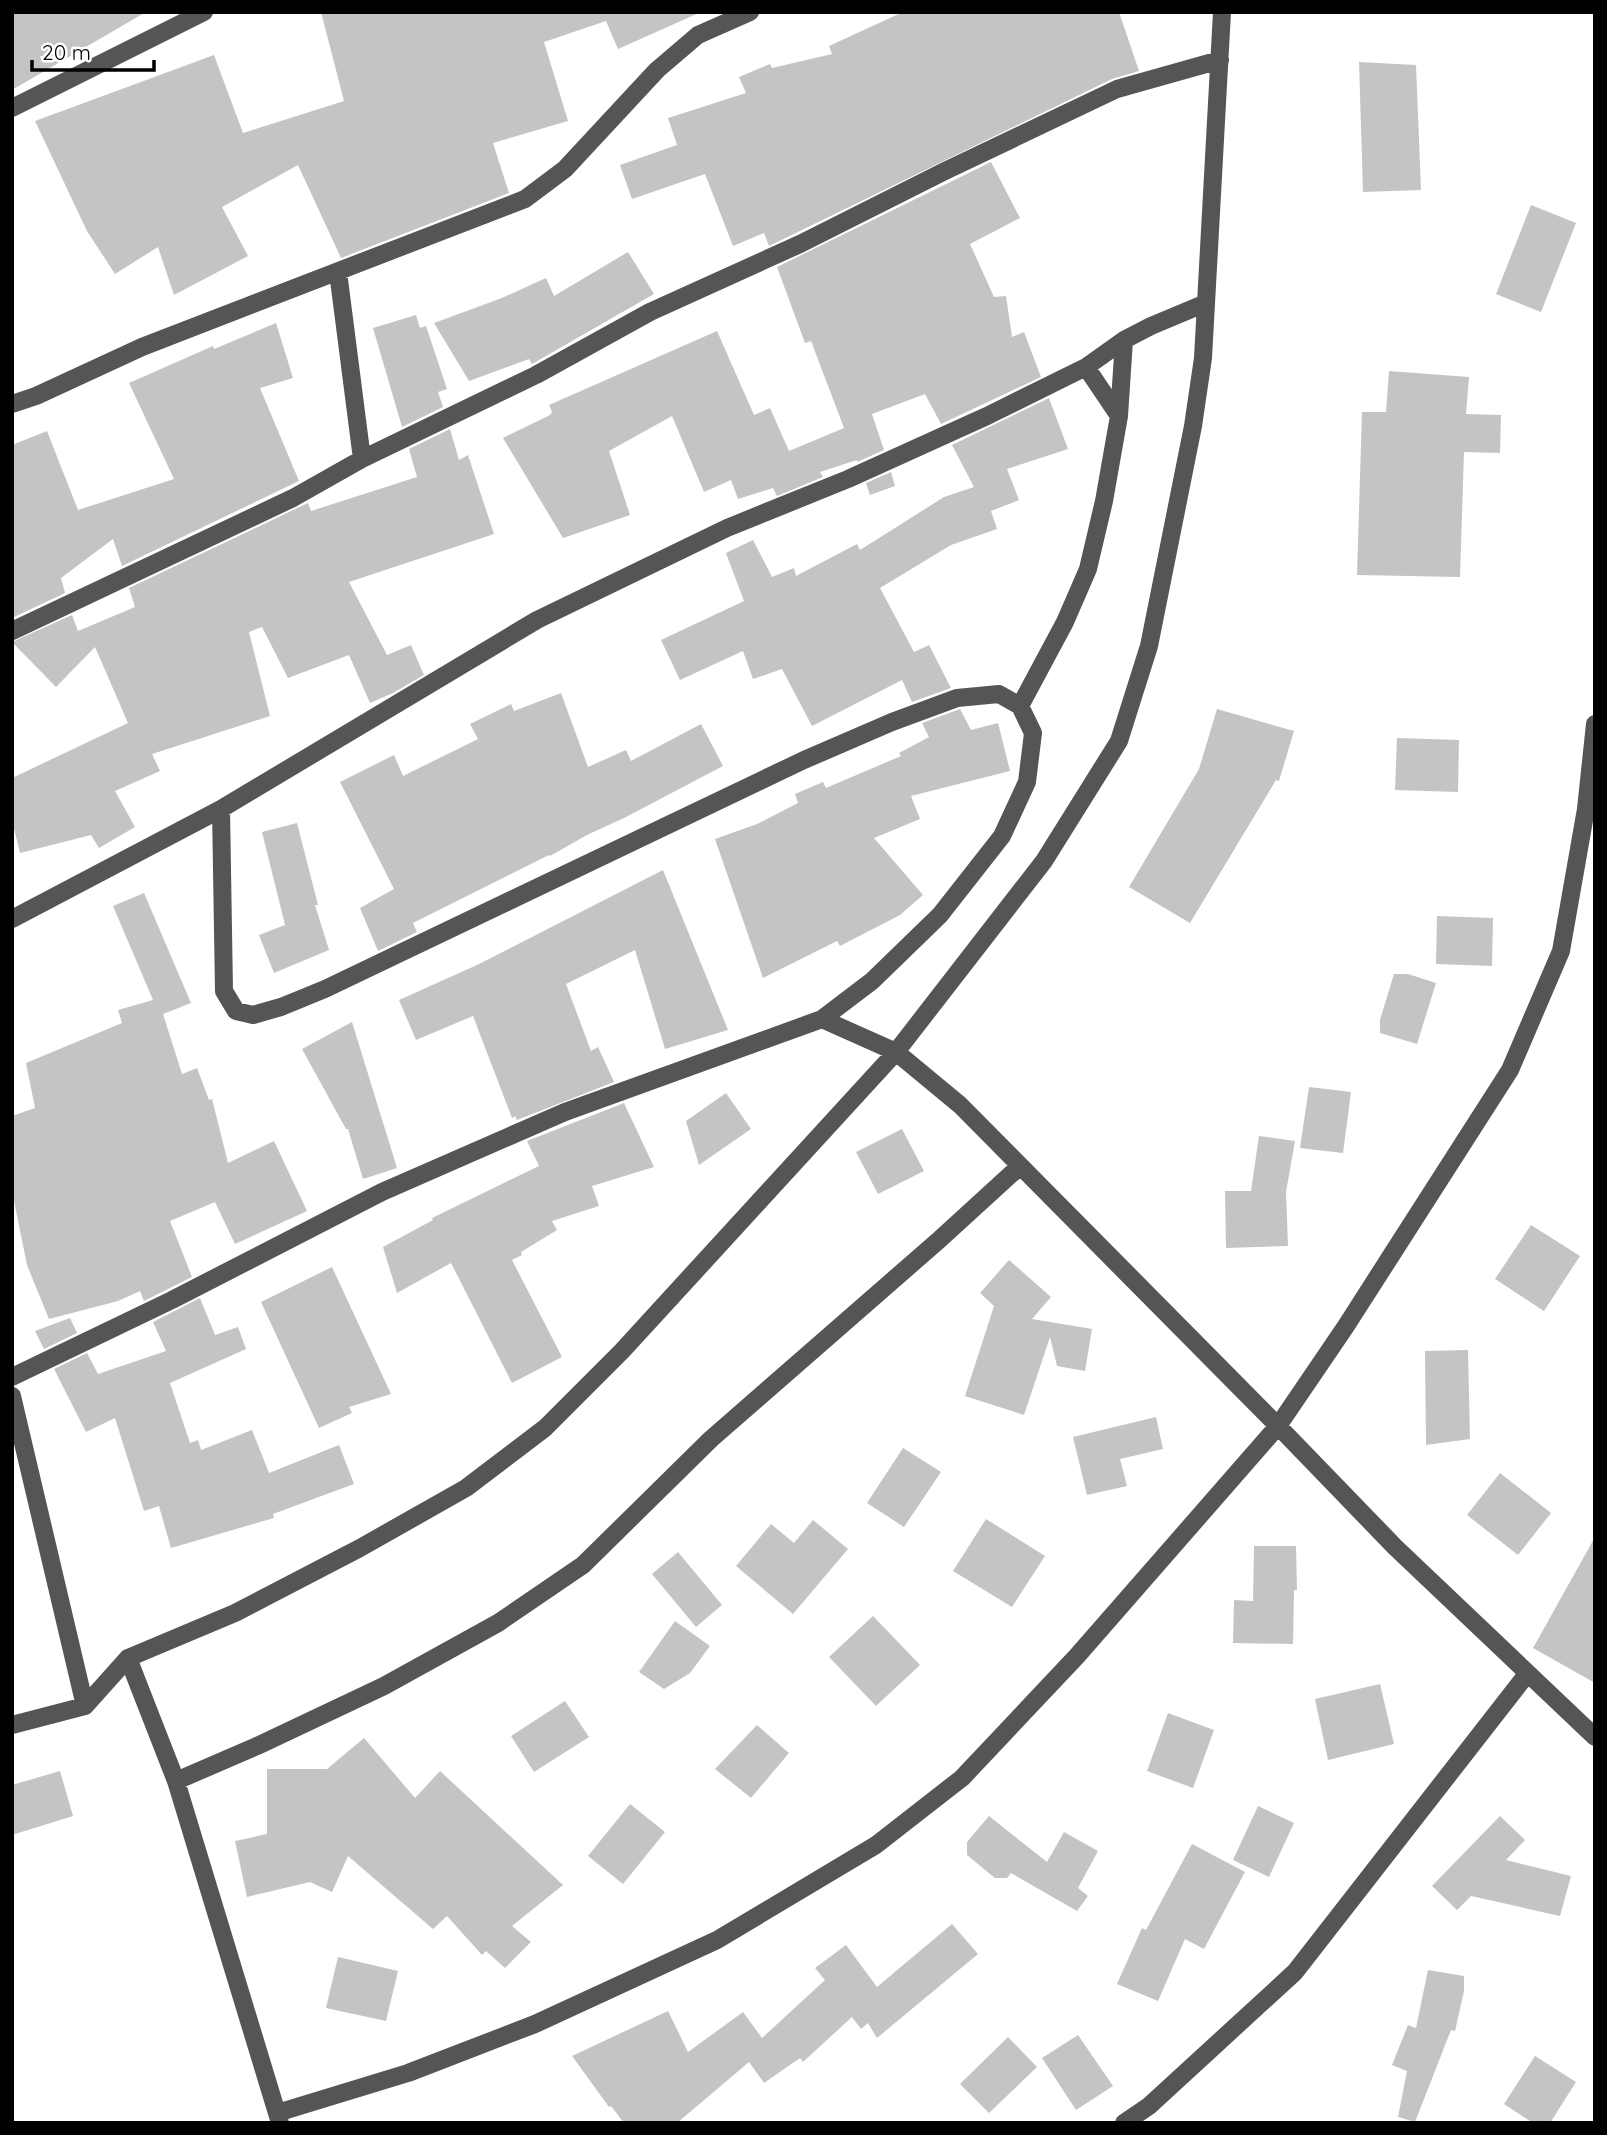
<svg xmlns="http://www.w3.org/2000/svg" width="1607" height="2135" font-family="Quicksand,sans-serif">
<rect width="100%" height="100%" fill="#fff"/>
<!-- building -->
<path fill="#c4c4c4" d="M 12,12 L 146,12 L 12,90 Z
M 321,12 L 701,12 L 618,49 L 606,21 L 544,42 L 568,121 L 493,143 L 509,193 L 341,258 L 298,165 L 222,207 L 248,256 L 174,295 L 158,247 L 115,274 L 87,231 L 35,121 L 214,55 L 243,133 L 344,101 Z
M 903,12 L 1119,12 L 1139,71 L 1112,79 L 769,246 L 764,233 L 733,246 L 705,174 L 632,199 L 620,165 L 677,145 L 668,118 L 746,93 L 739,77 L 770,64 L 772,68 L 832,54 L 829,46 Z
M 1359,62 L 1416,65 L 1421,190 L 1363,192 Z
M 991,162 L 1020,218 L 970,244 L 994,297 L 1006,296 L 1012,337 L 1024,332 L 1041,377 L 941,424 L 925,394 L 872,414 L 884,450 L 857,462 L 857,460 L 820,472 L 823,477 L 777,496 L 773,488 L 738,499 L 731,480 L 704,492 L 672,416 L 609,451 L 630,515 L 563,538 L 503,438 L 550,415 L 552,412 L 549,405 L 717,331 L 754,415 L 770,408 L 789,451 L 844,428 L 811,341 L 805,343 L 777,267 Z
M 1531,205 L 1576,223 L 1541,312 L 1496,294 Z
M 628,252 L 654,294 L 532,364 L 529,359 L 469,381 L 434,323 L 502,298 L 546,278 L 554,296 Z
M 416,315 L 420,328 L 426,326 L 447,389 L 438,392 L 443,407 L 402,427 L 373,328 Z
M 276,323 L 293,378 L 260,388 L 299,481 L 122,566 L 113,539 L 61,578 L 65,593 L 12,618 L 12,445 L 47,431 L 78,510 L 174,479 L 129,383 L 213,346 L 214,349 Z
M 1389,371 L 1469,377 L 1466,414 L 1501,415 L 1500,453 L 1464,452 L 1460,577 L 1357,575 L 1362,412 L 1386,412 Z
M 1049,398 L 1068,449 L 1007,469 L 1019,500 L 991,511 L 997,529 L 951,545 L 880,588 L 914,652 L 929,645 L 951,688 L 912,702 L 902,680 L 812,726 L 782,669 L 753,679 L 743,651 L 680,680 L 661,640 L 744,601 L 726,553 L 753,540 L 772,577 L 794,568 L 796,576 L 857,544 L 860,550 L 944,497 L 974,487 L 952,445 Z
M 450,429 L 459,460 L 468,455 L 494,534 L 349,582 L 387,655 L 411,645 L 424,675 L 393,693 L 370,703 L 349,655 L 288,678 L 262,627 L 249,632 L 270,716 L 152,754 L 160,771 L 115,791 L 135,827 L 99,848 L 91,835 L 20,853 L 12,820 L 12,778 L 128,723 L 95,647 L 56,687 L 12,642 L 72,615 L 78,631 L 135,607 L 129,588 L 308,503 L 311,511 L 417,477 L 409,449 Z
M 891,472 L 895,486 L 870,495 L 866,483 Z
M 561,693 L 588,767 L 626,750 L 631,761 L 701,724 L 723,766 L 624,818 L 587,835 L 550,856 L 549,855 L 413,923 L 417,932 L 378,951 L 360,908 L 394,889 L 340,782 L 394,755 L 403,776 L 478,739 L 470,724 L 511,704 L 514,711 Z
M 960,709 L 971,730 L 998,723 L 1010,771 L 911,796 L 920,819 L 874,838 L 923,895 L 900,915 L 840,946 L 837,941 L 763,978 L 715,839 L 757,824 L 798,803 L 795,794 L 823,782 L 826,788 L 901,756 L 899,753 L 929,737 L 922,723 Z
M 1217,709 L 1294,731 L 1279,781 L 1276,780 L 1190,923 L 1129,887 L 1199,769 Z
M 1397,738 L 1459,740 L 1458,792 L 1395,790 Z
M 297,823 L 318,905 L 315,905 L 329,950 L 274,973 L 259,935 L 285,925 L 262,832 Z
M 663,870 L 728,1030 L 665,1049 L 635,950 L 566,984 L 591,1051 L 598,1047 L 614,1082 L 517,1120 L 515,1116 L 512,1118 L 473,1016 L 416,1040 L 399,1000 L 477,965 Z
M 144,893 L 191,1003 L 163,1014 L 182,1074 L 197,1068 L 209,1100 L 212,1099 L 228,1163 L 274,1141 L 307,1211 L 235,1244 L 215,1202 L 170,1221 L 192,1277 L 144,1301 L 140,1291 L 118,1301 L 49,1319 L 27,1265 L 12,1191 L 12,1116 L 35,1108 L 26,1063 L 122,1023 L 118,1010 L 153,1000 L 113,906 Z
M 1437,916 L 1493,918 L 1492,966 L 1436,964 Z
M 1394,974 L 1408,974 L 1436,983 L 1417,1044 L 1380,1033 L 1380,1020 Z
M 352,1022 L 397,1168 L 363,1179 L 348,1129 L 346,1129 L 302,1049 Z
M 1309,1087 L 1351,1092 L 1343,1153 L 1300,1148 Z
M 726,1093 L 751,1129 L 699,1165 L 686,1121 Z
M 624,1103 L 654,1167 L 592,1186 L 599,1206 L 552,1221 L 557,1230 L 521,1252 L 522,1255 L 512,1260 L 562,1357 L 512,1383 L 451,1263 L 397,1293 L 383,1247 L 433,1220 L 432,1218 L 539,1166 L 527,1141 Z
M 902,1129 L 924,1171 L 878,1194 L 856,1152 Z
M 1259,1136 L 1295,1141 L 1286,1192 L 1288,1246 L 1226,1248 L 1225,1191 L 1251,1191 Z
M 1531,1225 L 1580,1256 L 1544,1311 L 1495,1279 Z
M 1009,1260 L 1051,1297 L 1032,1319 L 1092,1329 L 1085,1371 L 1057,1366 L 1050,1337 L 1024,1415 L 965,1396 L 994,1306 L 980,1293 Z
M 332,1267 L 391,1394 L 349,1407 L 352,1413 L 319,1428 L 261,1302 Z
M 200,1298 L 215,1335 L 238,1327 L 246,1349 L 170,1383 L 190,1443 L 198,1440 L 201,1450 L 252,1430 L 269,1473 L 339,1445 L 354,1484 L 273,1514 L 274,1518 L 171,1548 L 159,1506 L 144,1511 L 115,1418 L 86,1432 L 54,1369 L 87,1353 L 98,1374 L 166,1351 L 153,1322 Z
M 70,1318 L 77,1333 L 44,1349 L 35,1331 Z
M 1468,1350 L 1470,1439 L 1426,1445 L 1425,1351 Z
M 1156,1417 L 1163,1449 L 1120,1459 L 1127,1486 L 1087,1495 L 1073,1437 Z
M 903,1448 L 941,1472 L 904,1527 L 867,1503 Z
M 1500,1473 L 1551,1513 L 1518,1555 L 1467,1515 Z
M 986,1519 L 1045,1556 L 1012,1607 L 953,1571 Z
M 813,1520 L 848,1549 L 793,1614 L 736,1566 L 771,1524 L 794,1543 Z
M 1595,1537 L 1595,1683 L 1533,1648 Z
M 1254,1546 L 1296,1546 L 1297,1590 L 1294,1590 L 1293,1644 L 1233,1643 L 1234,1600 L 1253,1601 Z
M 678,1552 L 722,1605 L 696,1627 L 652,1574 Z
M 873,1616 L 920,1665 L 876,1706 L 829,1657 Z
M 675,1621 L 710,1646 L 690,1673 L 664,1689 L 639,1672 Z
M 1380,1684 L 1394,1744 L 1328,1760 L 1315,1699 Z
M 565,1701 L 589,1737 L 534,1772 L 511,1736 Z
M 1168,1713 L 1214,1730 L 1193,1788 L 1147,1771 Z
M 757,1725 L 789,1753 L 751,1798 L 715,1769 Z
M 364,1738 L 415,1798 L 440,1771 L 563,1885 L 512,1926 L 531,1942 L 505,1968 L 486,1951 L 482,1955 L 447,1916 L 433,1929 L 348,1856 L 332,1892 L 310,1882 L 247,1897 L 235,1841 L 267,1834 L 267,1769 L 327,1769 Z
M 60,1771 L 73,1816 L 12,1835 L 12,1785 Z
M 630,1804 L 665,1832 L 623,1884 L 588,1856 Z
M 1258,1806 L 1294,1823 L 1269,1877 L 1233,1860 Z
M 989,1816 L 1047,1862 L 1064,1832 L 1098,1851 L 1078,1888 L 1088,1896 L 1077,1911 L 1011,1873 L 1007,1878 L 995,1878 L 967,1855 L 967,1842 Z
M 1500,1816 L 1525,1840 L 1506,1860 L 1571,1876 L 1560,1916 L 1471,1896 L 1457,1910 L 1432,1886 Z
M 1192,1844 L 1245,1872 L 1204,1949 L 1185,1939 L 1158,2001 L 1117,1984 L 1142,1928 L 1146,1930 Z
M 952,1924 L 978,1954 L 877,2038 L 868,2023 L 861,2029 L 852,2017 L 803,2062 L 800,2058 L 764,2083 L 749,2062 L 677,2123 L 624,2123 L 611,2106 L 609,2107 L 572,2056 L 668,2011 L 688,2052 L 743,2012 L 762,2038 L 825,1980 L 815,1968 L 846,1945 L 877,1987 Z
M 338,1957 L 398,1971 L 386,2021 L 326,2008 Z
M 1428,1970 L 1464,1976 L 1464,1991 L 1455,2031 L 1451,2030 L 1415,2122 L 1398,2117 L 1407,2071 L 1392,2065 L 1408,2025 L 1416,2028 Z
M 1078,2035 L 1113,2086 L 1076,2110 L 1042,2058 Z
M 1008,2037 L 1037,2067 L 989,2113 L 960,2084 Z
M 1535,2056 L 1576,2082 L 1550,2123 L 1533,2123 L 1504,2104 Z"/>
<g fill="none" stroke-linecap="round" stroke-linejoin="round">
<!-- minor -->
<path stroke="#555" stroke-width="18" d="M 12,108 L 204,12
M 338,272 L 362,459
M 1086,367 L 1119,416
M 12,404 L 36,396 L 142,347 L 525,199 L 565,169 L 657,70 L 698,35 L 750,12
M 12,631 L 293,498 L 362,459 L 536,375 L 650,312 L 800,244 L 945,171 L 1117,89 L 1220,60
M 1020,706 L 1065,622 L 1088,569 L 1104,501 L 1119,416 L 1124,340
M 221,809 L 224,991 L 236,1011 L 253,1015 L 281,1007 L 325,989 L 804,760 L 892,722 L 957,698 L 999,694 L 1020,706 L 1033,733 L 1027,782 L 1002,836 L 940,915 L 872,981 L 822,1019
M 12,919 L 221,809 L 537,620 L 727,528 L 848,479 L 987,416 L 1086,367 L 1124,340 L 1151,326 L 1206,303
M 12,1377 L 172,1300 L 382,1192 L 565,1112 L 822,1019 L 896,1052 L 960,1105 L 1278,1426 L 1395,1547 L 1595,1737
M 12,1396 L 85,1706
M 128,1658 L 176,1781 L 280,2123
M 12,1725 L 85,1706 L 128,1658 L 235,1613 L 360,1548 L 466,1488 L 545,1428 L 622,1351 L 896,1052 L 1044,861 L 1119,741 L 1149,646 L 1193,426 L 1203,358 L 1222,12
M 176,1781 L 257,1746 L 384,1686 L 498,1623 L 583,1565 L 711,1439 L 939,1240 L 1019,1167
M 277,2113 L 408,2073 L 535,2024 L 717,1940 L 876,1845 L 962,1778 L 1077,1656 L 1278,1426 L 1346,1326 L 1510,1070 L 1561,951 L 1586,809 L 1595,724
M 1124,2123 L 1149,2106 L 1295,1972 L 1527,1674"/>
</g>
<!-- border -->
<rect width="1607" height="2135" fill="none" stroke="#000000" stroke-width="28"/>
<!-- scale -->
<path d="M32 60v10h122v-10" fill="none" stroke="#000000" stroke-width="3.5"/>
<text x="42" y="60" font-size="21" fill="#000000" stroke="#ffffff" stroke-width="5" paint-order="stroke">20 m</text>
</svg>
